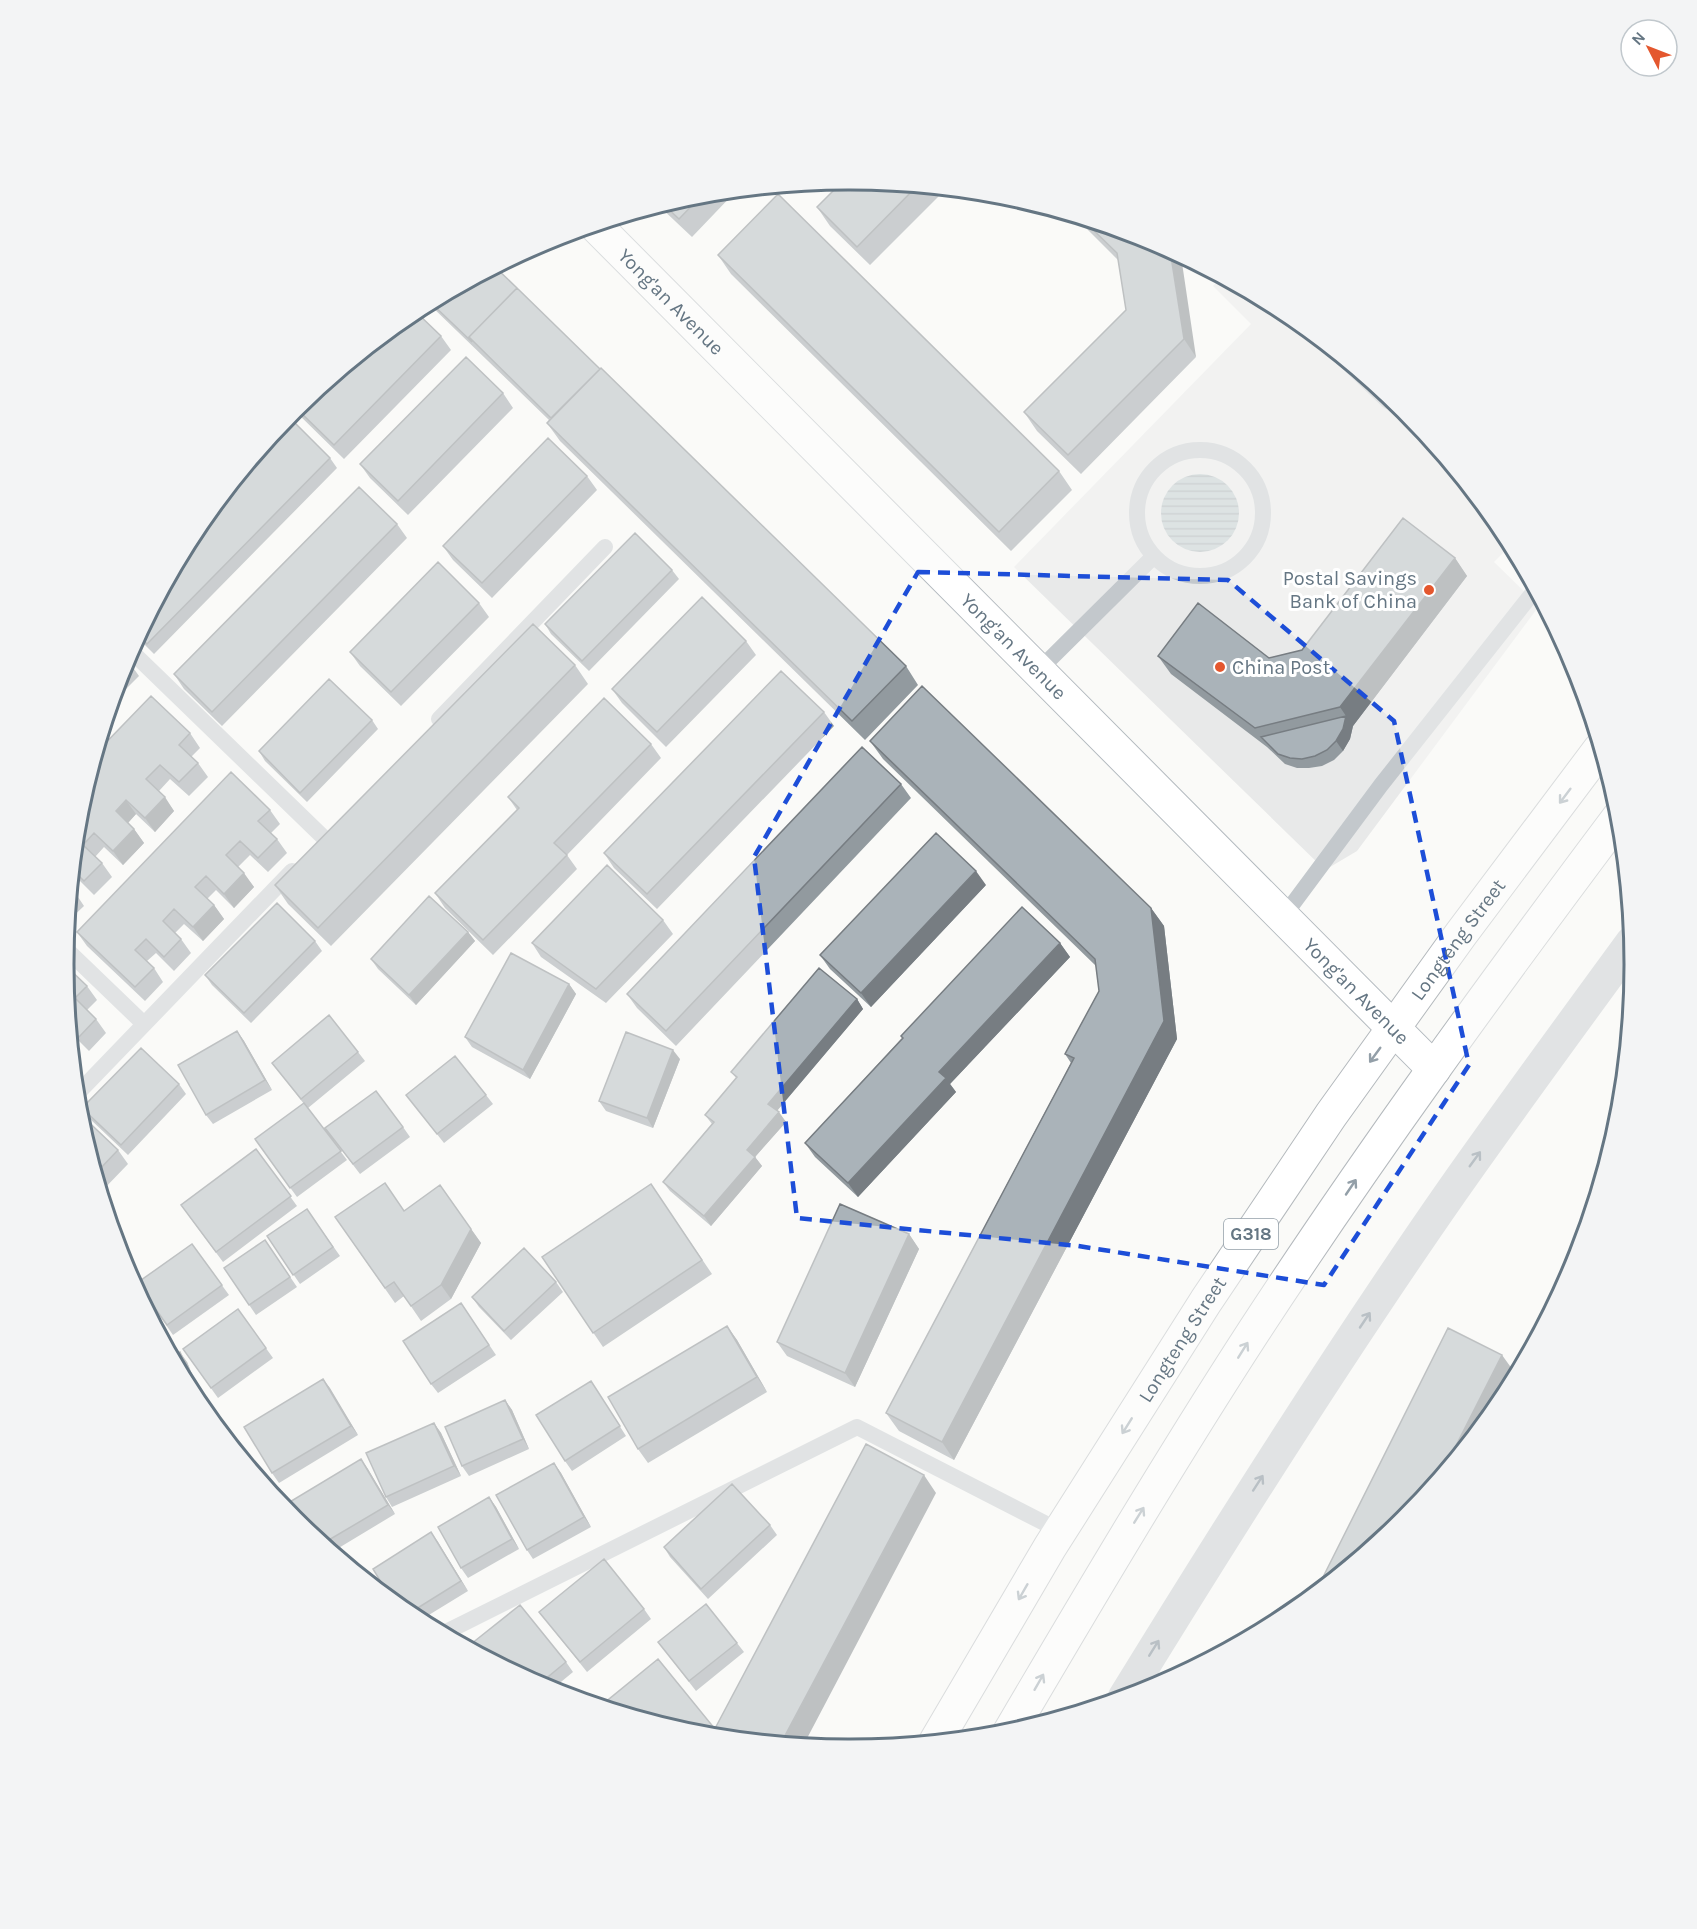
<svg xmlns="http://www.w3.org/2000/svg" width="1697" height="1929" font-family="Karla,sans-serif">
<defs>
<pattern id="water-rules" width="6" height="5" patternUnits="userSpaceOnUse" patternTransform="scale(1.5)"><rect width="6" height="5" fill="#bbc7cb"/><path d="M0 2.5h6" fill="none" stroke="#9ca6aa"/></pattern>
</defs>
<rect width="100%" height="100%" fill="#fafaf8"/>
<!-- built -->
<path fill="#e8e9e9" d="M 1221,277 L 1285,312 L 1404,409 L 1502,528 L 1511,545 L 1494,562 L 1539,606 L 1357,851 L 1325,870 L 1014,567 L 1251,324 L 1213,286 Z"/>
<!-- water -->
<path fill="url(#water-rules)" d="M1161 513a39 39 0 1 1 78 0a39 39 0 1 1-78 0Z"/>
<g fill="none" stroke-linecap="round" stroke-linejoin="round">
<!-- secondary casing -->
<g stroke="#b3babf" stroke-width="35">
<g id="secondary">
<path id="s1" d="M 595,225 L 1434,1069"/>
</g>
</g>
<!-- highway casing -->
<g stroke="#b4b9bd" stroke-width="35">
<g id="highway">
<path d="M 1009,1733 C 1089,1597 1169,1462 1254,1331 C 1369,1155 1493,985 1619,817"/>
<path id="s2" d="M 936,1741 L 1050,1547 L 1206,1301 L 1331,1115 L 1461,934 L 1600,749"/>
</g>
</g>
<!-- lane -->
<path stroke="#c3c8cc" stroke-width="16" d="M 1351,366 L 1388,401 L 1391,398
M1137 513a63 63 0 1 1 126 0a63 63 0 1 1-126 0Z
M 130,650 L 324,838
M 1038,671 L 1153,557
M 439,719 L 605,547
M 1283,917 L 1381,785 L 1535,590
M 65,948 L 144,1024
M 76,1095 L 292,871
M 442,1634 L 857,1427 L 1060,1531"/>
<!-- street -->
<path stroke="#c3c8cc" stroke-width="33" d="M 1124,1698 C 1229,1527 1337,1356 1452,1191 C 1511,1107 1572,1024 1632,942"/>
<!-- secondary -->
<use href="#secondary" stroke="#fff" stroke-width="33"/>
<!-- highway -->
<use href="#highway" stroke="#fff" stroke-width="33"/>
</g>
<!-- wall -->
<path fill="#929a9f" d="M 849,179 L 946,189 L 870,265 L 830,226 L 817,207 Z
M 737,190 L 692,237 L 658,205 L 696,194 Z
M 1074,216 L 1149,239 L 1196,357 L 1081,474 L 1037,431 L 1024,412 L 1126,310 L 1118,260 Z
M 718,255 L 1059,471 L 1072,490 L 1011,551 L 731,274 Z
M 495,267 L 906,666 L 918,685 L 865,740 L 560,441 L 547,423 L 549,420 L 428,303 Z
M 412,311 L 441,336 L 451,350 L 344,459 L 293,409 Z
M 503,393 L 513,408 L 408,515 L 370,478 L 360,464 Z
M 330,458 L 337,468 L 154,654 L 137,637 L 196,528 Z
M 587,476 L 597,490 L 492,598 L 453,560 L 443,546 Z
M 397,524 L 407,538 L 222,726 L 184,689 L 174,674 Z
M 1455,558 L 1467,576 L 1353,726 L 1350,739 L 1343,751 L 1334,760 L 1322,766 L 1309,768 L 1297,768 L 1285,764 L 1267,747 L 1171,674 L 1158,656 L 1269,658 L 1302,650 Z
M 672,570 L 679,579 L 589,671 L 551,634 L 545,624 Z
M 479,603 L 489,617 L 401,706 L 360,666 L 350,652 Z
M 746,641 L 756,655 L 666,747 L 622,703 L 612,689 Z
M 129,662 L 139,676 L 110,705 L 123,664 Z
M 575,665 L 588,684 L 331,946 L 288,904 L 275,885 Z
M 824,712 L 834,726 L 657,909 L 614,868 L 604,853 Z
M 372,720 L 378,729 L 307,802 L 265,761 L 259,751 Z
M 190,733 L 200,748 L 191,757 L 198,763 L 208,777 L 189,796 L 170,779 L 159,791 L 174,811 L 155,832 L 136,814 L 128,823 L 134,829 L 144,843 L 123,865 L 104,847 L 95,857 L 102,863 L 112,877 L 94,895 L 76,877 L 71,882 L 78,811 Z
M 870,741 L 1151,908 L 1164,926 L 1177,1039 L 954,1460 L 899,1431 L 886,1413 L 1071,1063 L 1065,1054 L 1099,991 L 1096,966 L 883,759 Z
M 651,744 L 661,758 L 567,855 L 577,869 L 493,955 L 445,908 L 435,893 L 517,810 L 508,797 Z
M 901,784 L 911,798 L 676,1046 L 637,1008 L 627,994 Z
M 270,810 L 280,824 L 271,833 L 277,839 L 287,853 L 268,872 L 250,855 L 238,867 L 254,887 L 234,908 L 216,890 L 207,899 L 214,905 L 224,919 L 203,941 L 184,924 L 175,933 L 181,939 L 191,953 L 174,971 L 156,953 L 147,961 L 154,968 L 163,982 L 145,1001 L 87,946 L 77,932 Z
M 986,885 L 871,1007 L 830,969 L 820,955 Z
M 71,888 L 74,891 L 84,906 L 67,922 Z
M 663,920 L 673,934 L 606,1003 L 541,957 L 532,943 Z
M 468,932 L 475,941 L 416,1005 L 378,969 L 371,959 Z
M 315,941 L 322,951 L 251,1023 L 212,985 L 205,975 Z
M 1060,943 L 1070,957 L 950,1084 L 956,1092 L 858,1197 L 815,1157 L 805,1143 L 902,1038 L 901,1036 Z
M 63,963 L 87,986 L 97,1000 L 87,1010 L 96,1019 L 106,1033 L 89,1051 L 70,1032 Z
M 569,984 L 576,994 L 530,1079 L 472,1047 L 465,1037 Z
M 857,999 L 863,1009 L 777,1111 L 786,1122 L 755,1157 L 762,1166 L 711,1226 L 670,1191 L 663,1182 L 712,1124 L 705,1115 L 736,1078 L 731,1072 Z
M 237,1031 L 244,1041 L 272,1090 L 213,1124 L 206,1115 Z
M 358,1052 L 365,1061 L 308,1108 L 347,1160 L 297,1197 L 255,1139 L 304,1104 L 272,1063 Z
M 72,1059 L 76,1064 L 73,1067 Z
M 680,1059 L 653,1128 L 606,1111 L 599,1101 Z
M 179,1084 L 186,1094 L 128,1155 L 89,1118 L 82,1108 Z
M 406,1095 L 486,1095 L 493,1104 L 444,1143 Z
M 78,1117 L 118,1150 L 128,1164 L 101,1192 Z
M 403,1127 L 410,1137 L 360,1174 L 325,1128 Z
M 256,1149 L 297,1206 L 223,1262 L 188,1215 Z
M 651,1184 L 712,1274 L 603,1347 L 542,1257 Z
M 440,1185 L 481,1243 L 451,1299 L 421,1321 L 404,1296 L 395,1303 L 335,1217 L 404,1211 Z
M 307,1209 L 340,1256 L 300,1284 L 267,1236 Z
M 909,1234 L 919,1249 L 855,1387 L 787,1356 L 777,1342 Z
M 265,1240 L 297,1287 L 256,1315 L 224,1268 Z
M 192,1244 L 229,1295 L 173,1335 L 137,1283 Z
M 126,1272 L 131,1276 L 138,1286 L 135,1288 Z
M 556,1282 L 563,1292 L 511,1340 L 479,1307 L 472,1297 Z
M 461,1303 L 496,1355 L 438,1393 L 431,1384 Z
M 238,1309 L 273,1358 L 218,1398 L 183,1349 Z
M 727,1326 L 737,1340 L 767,1392 L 648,1463 L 638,1449 Z
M 171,1356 L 187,1362 L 203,1401 L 197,1403 L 195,1401 Z
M 323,1379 L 358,1435 L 279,1483 L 272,1473 Z
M 591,1381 L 626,1436 L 572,1471 L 565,1461 Z
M 505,1400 L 512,1410 L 529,1449 L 469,1476 L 462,1466 Z
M 434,1423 L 441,1433 L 461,1476 L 392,1507 L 386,1497 Z
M 361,1459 L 395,1514 L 332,1552 L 293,1520 Z
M 554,1463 L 561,1473 L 591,1527 L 533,1559 L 527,1550 Z
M 489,1497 L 496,1507 L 519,1549 L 468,1578 L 461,1568 Z
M 770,1525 L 777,1535 L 708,1599 L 670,1557 L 664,1547 Z
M 431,1532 L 468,1591 L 419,1621 L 412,1617 L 393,1602 Z
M 644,1609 L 651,1619 L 587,1672 L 539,1612 Z
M 658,1642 L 737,1643 L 744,1652 L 696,1691 Z
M 471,1644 L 566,1662 L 573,1672 L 550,1691 L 477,1652 Z"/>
<!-- shaded-wall -->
<path fill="#777d82" d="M 1170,250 L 1181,256 L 1196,357 L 1184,339 Z
M 1455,558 L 1467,576 L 1353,726 L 1350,739 L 1343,751 L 1336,741 L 1346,716 L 1340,707 Z
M 165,797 L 174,811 L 155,832 L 145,818 Z
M 126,800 L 136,814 L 126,825 L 116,811 Z
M 134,829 L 144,843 L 123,865 L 113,851 Z
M 976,871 L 986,885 L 871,1007 L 861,993 Z
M 244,873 L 254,887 L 234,908 L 224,894 Z
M 214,905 L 224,919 L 203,941 L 193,927 Z
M 1151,908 L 1164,926 L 1177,1039 L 954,1460 L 942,1442 Z
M 468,932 L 475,941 L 416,1005 L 409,995 Z
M 1060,943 L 1070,957 L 950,1084 L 956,1092 L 858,1197 L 848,1183 L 939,1072 Z
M 569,984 L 576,994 L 530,1079 L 523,1070 Z
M 857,999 L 863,1009 L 775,1113 L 768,1104 Z
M 237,1031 L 244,1041 L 272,1090 L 265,1080 Z
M 673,1050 L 680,1059 L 653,1128 L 647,1118 Z
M 779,1112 L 786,1122 L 755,1157 L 762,1166 L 711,1226 L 704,1216 L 747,1150 Z
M 471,1229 L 481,1243 L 451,1299 L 441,1285 Z
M 909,1234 L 919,1249 L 855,1387 L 845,1373 Z
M 727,1326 L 737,1340 L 767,1392 L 757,1377 Z
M 180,1352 L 187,1362 L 203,1401 L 197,1391 Z
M 1502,1355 L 1515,1373 L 1500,1403 L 1442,1473 Z
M 323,1379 L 330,1388 L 358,1435 L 351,1426 Z
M 505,1400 L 512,1410 L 529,1449 L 523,1439 Z
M 434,1423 L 441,1433 L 461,1476 L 454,1466 Z
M 361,1459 L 368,1469 L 395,1514 L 388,1505 Z
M 554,1463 L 561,1473 L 591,1527 L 584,1517 Z
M 924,1475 L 936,1493 L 803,1746 L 781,1743 Z
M 489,1497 L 496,1507 L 519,1549 L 512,1539 Z
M 431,1532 L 438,1542 L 468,1591 L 461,1581 Z"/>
<!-- building -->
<path fill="#aab3b9" stroke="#777d82" stroke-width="1.5" d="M 845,179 L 849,179 L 917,186 L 857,247 L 817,207 Z
M 704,193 L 679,219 L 663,204 L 696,194 Z
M 778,194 L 1059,471 L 999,532 L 718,255 Z
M 1082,219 L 1149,239 L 1170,250 L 1184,339 L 1068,455 L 1024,412 L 1126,310 L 1117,253 Z
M 495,267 L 517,288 L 469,337 L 472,342 L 430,302 Z
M 517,288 L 600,369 L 551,418 L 469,337 Z
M 414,310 L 441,336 L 334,445 L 295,407 Z
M 466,357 L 503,393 L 398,501 L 360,464 Z
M 601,368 L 906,666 L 852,721 L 547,423 Z
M 288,416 L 330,458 L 147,644 L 138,635 L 196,528 Z
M 548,438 L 587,476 L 482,583 L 443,546 Z
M 359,487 L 397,524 L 212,712 L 174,674 Z
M 1403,518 L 1455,558 L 1340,707 L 1255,728 L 1158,656 L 1198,603 L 1269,658 L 1302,650 Z
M 635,533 L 672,570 L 582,661 L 545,624 Z
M 438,562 L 479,603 L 391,692 L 350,652 Z
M 702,597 L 746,641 L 657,732 L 612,689 Z
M 533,624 L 575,665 L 318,928 L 275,885 Z
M 126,659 L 129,662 L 121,670 L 123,664 Z
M 781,671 L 824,712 L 647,894 L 604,853 Z
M 329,679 L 372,720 L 300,793 L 259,751 Z
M 922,686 L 1151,908 L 1164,1021 L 942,1442 L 886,1413 L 1074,1058 L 1065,1054 L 1099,991 L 1095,959 L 870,741 Z
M 151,696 L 190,733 L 179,745 L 198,763 L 179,782 L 160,765 L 146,779 L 165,797 L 145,818 L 126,800 L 116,811 L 134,829 L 113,851 L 94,833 L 83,845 L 102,863 L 84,881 L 72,869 L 78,811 L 95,754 Z
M 604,698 L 651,744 L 554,843 L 567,855 L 483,940 L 435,893 L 519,808 L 508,797 Z
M 1346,716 L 1343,729 L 1336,741 L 1327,750 L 1315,756 L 1302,759 L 1290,758 L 1278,754 L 1261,737 Z
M 862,747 L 901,784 L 666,1031 L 627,994 Z
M 231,772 L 270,810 L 258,821 L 277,839 L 258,858 L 240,841 L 226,855 L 244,873 L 224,894 L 206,876 L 195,887 L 214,905 L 193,927 L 174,909 L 163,921 L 181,939 L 164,957 L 146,939 L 135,950 L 154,968 L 135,987 L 77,932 Z
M 936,833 L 976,871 L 861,993 L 820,955 Z
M 607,865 L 663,920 L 596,989 L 532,943 Z
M 71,888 L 74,891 L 70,896 Z
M 429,896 L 468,932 L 409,995 L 371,959 Z
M 277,903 L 315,941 L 244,1013 L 205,975 Z
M 1022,907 L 1060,943 L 939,1072 L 946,1078 L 848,1183 L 805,1143 L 903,1038 L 901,1036 Z
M 511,953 L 569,984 L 523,1070 L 465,1037 Z
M 63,963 L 87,986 L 75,998 L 96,1019 L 79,1037 L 69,1027 Z
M 819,968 L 857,999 L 768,1104 L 779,1112 L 747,1150 L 755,1157 L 704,1216 L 663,1182 L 714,1122 L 705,1115 L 737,1077 L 731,1072 Z
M 329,1015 L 358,1052 L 301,1099 L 272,1063 Z
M 237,1031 L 265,1080 L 206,1115 L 178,1065 Z
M 626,1032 L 673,1050 L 647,1118 L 599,1101 Z
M 141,1048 L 179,1084 L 121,1145 L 82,1108 Z
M 455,1056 L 486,1095 L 437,1134 L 406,1095 Z
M 376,1091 L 403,1127 L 353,1164 L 325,1128 Z
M 304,1103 L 341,1151 L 290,1188 L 255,1139 Z
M 77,1111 L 118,1150 L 95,1174 L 78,1117 Z
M 256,1149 L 291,1196 L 216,1252 L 181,1205 Z
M 385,1183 L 404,1211 L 440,1185 L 471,1229 L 441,1285 L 411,1306 L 394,1282 L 385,1288 L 335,1217 Z
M 651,1184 L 702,1260 L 593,1333 L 542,1257 Z
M 840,1204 L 909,1234 L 845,1373 L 777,1342 Z
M 307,1209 L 333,1247 L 293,1275 L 267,1236 Z
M 265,1240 L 290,1277 L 249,1305 L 224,1268 Z
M 192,1244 L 222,1285 L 167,1325 L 137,1283 Z
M 524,1248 L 556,1282 L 504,1331 L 472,1297 Z
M 461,1303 L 489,1345 L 431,1384 L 403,1341 Z
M 238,1309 L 266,1348 L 211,1388 L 183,1349 Z
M 727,1326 L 757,1377 L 638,1449 L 608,1397 Z
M 1448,1328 L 1502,1355 L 1442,1473 L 1404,1520 L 1315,1593 Z
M 180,1352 L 197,1391 L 191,1393 L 171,1356 Z
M 323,1379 L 351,1426 L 272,1473 L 244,1427 Z
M 591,1381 L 620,1426 L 565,1461 L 536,1415 Z
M 505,1400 L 523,1439 L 462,1466 L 445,1427 Z
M 434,1423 L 454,1466 L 386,1497 L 366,1453 Z
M 866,1444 L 924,1475 L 781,1743 L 711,1736 Z
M 361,1459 L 388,1505 L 322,1544 L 293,1520 L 283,1506 Z
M 554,1463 L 584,1517 L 527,1550 L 496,1495 Z
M 732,1484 L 770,1525 L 701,1589 L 664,1547 Z
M 489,1497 L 512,1539 L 461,1568 L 438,1527 Z
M 431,1532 L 461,1581 L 408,1614 L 393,1602 L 373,1569 Z
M 604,1559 L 644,1609 L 580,1662 L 539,1612 Z
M 706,1604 L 737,1643 L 689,1681 L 658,1642 Z
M 520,1605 L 566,1662 L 538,1685 L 479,1653 L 471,1644 Z
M 658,1659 L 715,1729 L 711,1736 L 695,1735 L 606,1708 L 603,1704 Z"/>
<!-- one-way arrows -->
<defs><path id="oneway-shaft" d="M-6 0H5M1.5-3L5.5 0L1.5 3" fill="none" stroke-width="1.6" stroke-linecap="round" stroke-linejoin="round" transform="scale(1.5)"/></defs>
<g stroke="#939fa8">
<use href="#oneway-shaft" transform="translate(1565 796) rotate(127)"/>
<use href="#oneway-shaft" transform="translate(1375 1055) rotate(126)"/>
<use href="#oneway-shaft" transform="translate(1351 1187) rotate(-56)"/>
<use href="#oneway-shaft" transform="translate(1243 1350) rotate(-58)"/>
<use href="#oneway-shaft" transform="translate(1127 1426) rotate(122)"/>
<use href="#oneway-shaft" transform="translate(1139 1515) rotate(-58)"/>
<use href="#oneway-shaft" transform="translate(1023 1592) rotate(120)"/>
<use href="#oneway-shaft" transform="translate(1039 1682) rotate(-60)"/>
</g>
<g stroke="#6a7a87">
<use href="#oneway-shaft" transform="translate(1475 1159) rotate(-54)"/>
<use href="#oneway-shaft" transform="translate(1365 1320) rotate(-56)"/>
<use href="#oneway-shaft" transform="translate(1258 1483) rotate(-57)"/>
<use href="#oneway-shaft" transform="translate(1154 1648) rotate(-58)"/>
</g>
<!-- marked area -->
<path d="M0 0H1697V1929H0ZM 918,572 L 1228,580 L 1394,721 L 1469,1065 L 1324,1285 L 1078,1246 L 797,1218 L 754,857 Z" fill="#fafaf8" fill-opacity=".55" fill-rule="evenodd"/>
<path fill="none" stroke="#1d4ed8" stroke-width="4.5" stroke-dasharray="12 8" stroke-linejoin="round" d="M 918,572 L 1228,580 L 1394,721 L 1469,1065 L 1324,1285 L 1078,1246 L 797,1218 L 754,857 Z"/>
<!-- markers -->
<g fill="#e4572e" stroke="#fff" stroke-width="2">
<circle cx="1429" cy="590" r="6"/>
<circle cx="1220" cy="667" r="6"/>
</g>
<g text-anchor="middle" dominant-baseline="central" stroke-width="6" stroke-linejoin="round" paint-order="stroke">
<!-- shield labels -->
<rect fill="#fff" stroke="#939fa8" stroke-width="1.5" x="1224" y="1219" width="54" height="30" rx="4.5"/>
<g font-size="18" font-weight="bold" fill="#657683">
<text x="1251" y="1234">G318</text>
</g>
<!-- street labels -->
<g font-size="20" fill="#657683" stroke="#fff">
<text stroke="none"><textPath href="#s1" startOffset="108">Yong'an Avenue</textPath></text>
<text stroke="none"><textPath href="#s1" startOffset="594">Yong'an Avenue</textPath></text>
<text stroke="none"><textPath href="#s2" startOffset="957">Longteng Street</textPath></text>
<text stroke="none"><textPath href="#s1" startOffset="1080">Yong'an Avenue</textPath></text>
<text stroke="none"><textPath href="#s2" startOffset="471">Longteng Street</textPath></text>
</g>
<!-- poi labels -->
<g font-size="20" fill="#657683" stroke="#fff" text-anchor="end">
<text x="1417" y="578">Postal Savings<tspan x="1417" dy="23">Bank of China</tspan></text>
<text x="1232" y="667" text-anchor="start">China Post</text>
</g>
</g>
<!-- crop -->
<path d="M0 0H1697V1929H0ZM848 190H850A774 774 0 0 1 1624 964V965A774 774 0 0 1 850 1739H848A774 774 0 0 1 74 965V964A774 774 0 0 1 848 190Z" fill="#f3f4f5" fill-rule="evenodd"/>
<path fill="none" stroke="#657683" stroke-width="3" d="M848 190H850A774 774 0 0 1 1624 964V965A774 774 0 0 1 850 1739H848A774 774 0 0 1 74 965V964A774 774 0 0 1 848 190Z"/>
<!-- north arrow -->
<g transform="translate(1649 48) rotate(312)"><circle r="28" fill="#ffffff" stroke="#c1c8cd" stroke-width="1.5"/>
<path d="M0-4.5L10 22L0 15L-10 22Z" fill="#e4572e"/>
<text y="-9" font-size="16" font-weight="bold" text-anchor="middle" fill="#657683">N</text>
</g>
</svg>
